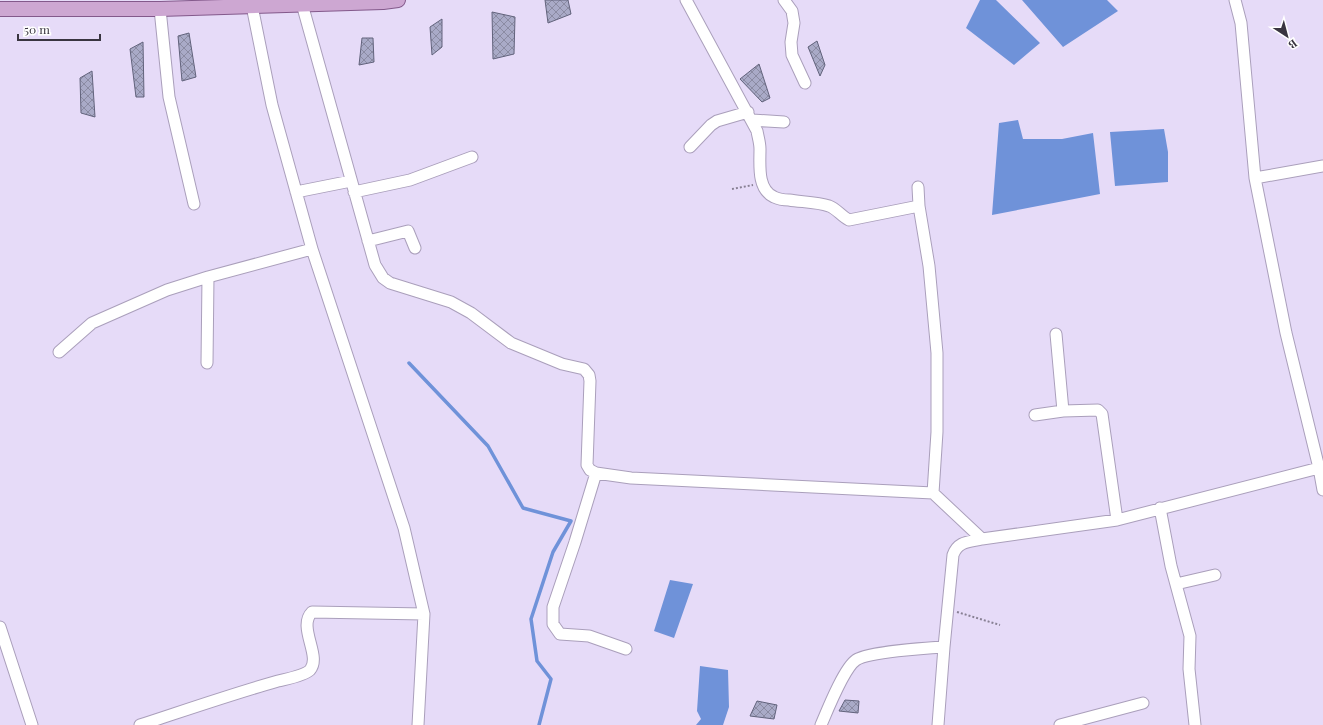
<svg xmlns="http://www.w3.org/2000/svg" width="1323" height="725" font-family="'Playfair Display',serif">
<defs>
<pattern id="building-cross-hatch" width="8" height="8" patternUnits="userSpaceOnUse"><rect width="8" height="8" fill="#a9aac7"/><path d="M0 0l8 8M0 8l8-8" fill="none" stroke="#8b8ba3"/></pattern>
</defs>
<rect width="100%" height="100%" fill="#e6dbf8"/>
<!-- water -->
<path fill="#6f92d9" d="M 980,0 L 996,0 L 1040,43 L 1014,65 L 966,28 Z
M 1022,0 L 1107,0 L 1118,11 L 1063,47 Z
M 1018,120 L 1023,139 L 1062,139 L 1093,133 L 1100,194 L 992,215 L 999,123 Z
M 1164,129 L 1168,152 L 1168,182 L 1115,186 L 1110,132 Z
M 670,580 L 693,584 L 674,638 L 654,631 Z
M 700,666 L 728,670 L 729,707 L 723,725 L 696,725 L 701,719 L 697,711 Z"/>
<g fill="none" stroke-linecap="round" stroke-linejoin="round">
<!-- stream -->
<path stroke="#6f92d9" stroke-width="3.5" d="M 409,363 L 488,446 L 523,508 L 571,521 L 553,552 L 531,619 L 537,661 L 551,679 L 539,725"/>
</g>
<!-- building -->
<path fill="url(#building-cross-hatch)" stroke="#62637c" d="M 545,0 L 568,0 L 571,14 L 548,23 Z
M 492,12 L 515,17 L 514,54 L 493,59 Z
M 442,19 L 442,47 L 432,55 L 430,27 Z
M 189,33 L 196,77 L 182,81 L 178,36 Z
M 362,38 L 373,38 L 374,62 L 359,65 Z
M 817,41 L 825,65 L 820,76 L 808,47 Z
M 143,42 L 144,97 L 136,97 L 130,49 Z
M 759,64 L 770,98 L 762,102 L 740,79 Z
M 92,71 L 95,117 L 81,113 L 80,78 Z
M 845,700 L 859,701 L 858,713 L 839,711 Z
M 757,701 L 777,705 L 774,719 L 750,716 Z"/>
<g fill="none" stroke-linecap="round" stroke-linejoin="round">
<!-- minor casing -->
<g stroke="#aa9fbb" stroke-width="13">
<path id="minor" d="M 686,0 L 757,131 C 758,137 760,143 760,149 C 760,165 757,189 774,197 C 778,199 784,200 789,200 C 801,202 817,202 829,206 C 837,209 841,216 849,220 L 919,206
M 784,0 L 792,11 L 794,23 L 791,42 L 792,55 L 805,83
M 1235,0 L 1241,23 L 1255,178 L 1286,333 L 1319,468 L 1323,490
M 302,4 L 375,265 L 383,278 L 390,283 L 451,302 L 471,313 L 511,343 L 562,364 L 584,369 L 589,375 L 590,381 L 587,465 L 590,470 L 596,473 L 631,478 L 933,493 L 982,539
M 252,6 L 272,105 L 312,249 L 404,528 L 424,614 L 418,725
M 160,9 L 169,97 L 194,204
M 752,120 L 784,122
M 690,147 L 711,125 L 717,121 L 748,112
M 1255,178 L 1323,166
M 918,187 L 919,206 L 929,266 L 937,353 L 937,432 L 933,493
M 296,192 L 351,181
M 354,192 L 410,180 L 472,157
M 368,241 L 408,231 L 415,248
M 1056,334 L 1063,411 L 1098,410 L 1102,414 L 1117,520
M 59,352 L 92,323 L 167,290 L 208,277
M 207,363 L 208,277 L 312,249
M 1035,415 L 1063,411
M 596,473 L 575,542 L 553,607 L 553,624 L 560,634 L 589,636 L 626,649
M 1160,508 L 1171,566 L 1190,636 L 1189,669 L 1195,725
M 1176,584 L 1215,575
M 0,627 L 32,725
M 140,725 C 186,710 232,694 278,681 C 286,679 304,676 310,670 C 322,656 297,627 312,612 L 424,614
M 821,725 C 827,711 844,668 856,660 C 868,652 926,648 944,647 L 953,555 C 958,541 969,542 982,539 L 1117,520 L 1319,468
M 938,725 L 944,647
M 1060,725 L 1143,703"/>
</g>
<!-- major casing -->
<g stroke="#83598b" stroke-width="16">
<path id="major" d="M 0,9 L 160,9 L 383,2 L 398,0"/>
</g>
<!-- path -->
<path stroke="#888094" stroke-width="2" stroke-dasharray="2 2" stroke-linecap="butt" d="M 732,189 L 753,185
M 957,612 L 1000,625"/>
<!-- minor -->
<use href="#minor" stroke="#fff" stroke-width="11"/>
<!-- major -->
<use href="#major" stroke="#cda7d2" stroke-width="14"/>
</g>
<!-- north arrow -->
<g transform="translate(1287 36) rotate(144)" stroke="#ffffff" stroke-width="3" paint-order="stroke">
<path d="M0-3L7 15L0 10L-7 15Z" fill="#393540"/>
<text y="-6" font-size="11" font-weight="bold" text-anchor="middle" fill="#393540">B</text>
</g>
<!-- scale -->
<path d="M18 34v6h82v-6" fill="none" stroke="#393540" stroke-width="2"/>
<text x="24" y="34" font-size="12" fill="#393540" stroke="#ffffff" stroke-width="3" paint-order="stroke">50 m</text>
</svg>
